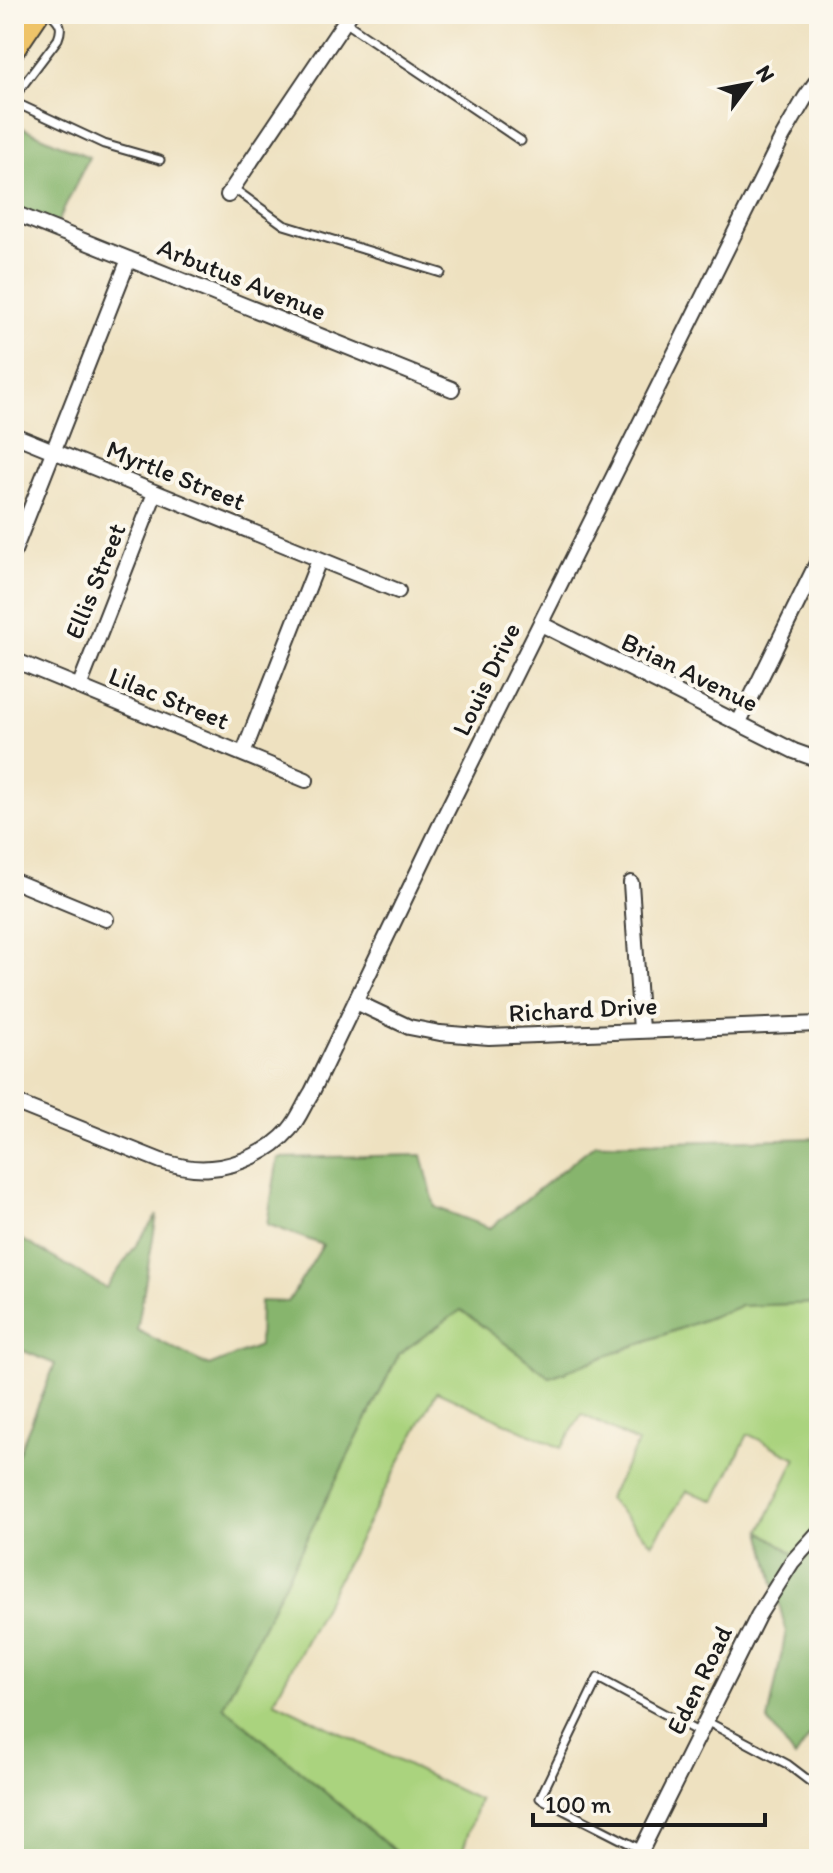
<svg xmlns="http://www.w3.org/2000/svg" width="833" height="1873" font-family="Itim,sans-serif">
<rect width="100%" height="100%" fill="#fbf7ec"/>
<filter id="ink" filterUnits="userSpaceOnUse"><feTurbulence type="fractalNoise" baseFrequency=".0125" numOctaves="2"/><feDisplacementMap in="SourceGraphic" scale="16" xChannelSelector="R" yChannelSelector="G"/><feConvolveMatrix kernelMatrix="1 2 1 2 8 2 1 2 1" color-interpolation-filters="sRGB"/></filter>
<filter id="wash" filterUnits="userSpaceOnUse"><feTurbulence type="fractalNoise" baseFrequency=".006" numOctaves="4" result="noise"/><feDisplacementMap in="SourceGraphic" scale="32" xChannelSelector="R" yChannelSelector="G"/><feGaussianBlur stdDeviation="1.8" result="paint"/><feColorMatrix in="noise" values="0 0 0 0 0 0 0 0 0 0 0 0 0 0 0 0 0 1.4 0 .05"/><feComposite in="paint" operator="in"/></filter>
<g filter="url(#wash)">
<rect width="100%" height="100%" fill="#eee1c0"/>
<!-- green -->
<path fill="#aad37e" stroke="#63784d" stroke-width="2" d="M 819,1303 L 819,1538 L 797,1556 L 761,1531 L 796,1458 L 748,1434 L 715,1501 L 687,1491 L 652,1544 L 608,1499 L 638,1443 L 582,1414 L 561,1448 L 437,1391 L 274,1701 L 479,1800 L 460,1859 L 404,1859 L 223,1706 L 399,1354 L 460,1309 L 550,1377 L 741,1306 Z"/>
<!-- forest -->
<path fill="#87b56d" stroke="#526844" stroke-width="2" d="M 14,124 L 89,157 L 55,228 L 14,214 Z
M 819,1138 L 819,1303 L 740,1306 L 550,1377 L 461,1310 L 399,1354 L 223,1706 L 404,1859 L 14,1859 L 14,1464 L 55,1364 L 14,1347 L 14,1235 L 106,1288 L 157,1215 L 137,1330 L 209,1366 L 259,1346 L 260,1301 L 288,1302 L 323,1245 L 267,1224 L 278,1158 L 422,1155 L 435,1207 L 490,1228 L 595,1144 Z
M 761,1531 L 797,1556 L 819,1538 L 819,1737 L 812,1733 L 795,1758 L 768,1721 L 786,1631 Z"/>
</g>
<g filter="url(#ink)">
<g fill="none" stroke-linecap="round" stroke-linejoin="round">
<!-- service casing -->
<g stroke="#3c3a35" stroke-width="11">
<path id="service" d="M 345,22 L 521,141
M 14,97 L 58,39 C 63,27 60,22 51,14
M 14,102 L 104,144 L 160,160
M 233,188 L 284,225 L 441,273
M 706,1721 L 787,1764 L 812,1783 L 819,1786
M 642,1850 L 540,1798 L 598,1678 L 700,1733"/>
</g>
<!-- minor casing -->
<g stroke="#3c3a35" stroke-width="18">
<path id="minor" d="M 228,195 L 350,14
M 14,213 L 452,389
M 14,435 L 398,591
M 14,551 L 129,259
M 541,624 L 794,751 L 819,760
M 14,660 L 306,780
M 79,687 L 155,493
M 739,722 L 819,559
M 243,754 L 319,560
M 14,881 L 106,919
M 631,883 L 641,1030
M 356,1002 L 409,1027 L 440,1033 L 489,1037 L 819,1024
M 14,1102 L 161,1161 C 177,1166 194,1170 211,1168 C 238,1166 271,1151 289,1130 C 299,1119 304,1104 312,1092 L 445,815 L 783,136 L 805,98 L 819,78
M 637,1859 L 758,1616 L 792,1562 L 819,1532"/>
</g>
<!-- primary casing -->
<g stroke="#3c3a35" stroke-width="26">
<path id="primary" d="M 14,48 L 37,14"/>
</g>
<!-- service -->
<use href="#service" stroke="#fff" stroke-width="7"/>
<!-- minor -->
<use href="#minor" stroke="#fff" stroke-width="14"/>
<!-- primary -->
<use href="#primary" stroke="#efc469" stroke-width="22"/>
</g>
</g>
<g text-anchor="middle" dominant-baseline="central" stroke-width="8" stroke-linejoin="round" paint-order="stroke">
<!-- street labels -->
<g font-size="26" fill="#1c1c1c" stroke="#fbf7ec">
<text transform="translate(242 279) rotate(22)">Arbutus Avenue</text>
<text transform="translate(176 475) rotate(22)">Myrtle Street</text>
<text transform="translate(95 581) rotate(-68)">Ellis Street</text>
<text transform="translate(690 672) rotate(26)">Brian Avenue</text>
<text transform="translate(486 679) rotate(-64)">Louis Drive</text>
<text transform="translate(169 698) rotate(22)">Lilac Street</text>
<text transform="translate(583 1009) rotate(-3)">Richard Drive</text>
<text transform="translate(699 1680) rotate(-64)">Eden Road</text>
</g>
</g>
<!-- margin -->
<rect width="833" height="1873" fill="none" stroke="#fbf7ec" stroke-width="48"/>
<!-- north arrow -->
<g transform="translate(749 84) rotate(58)" stroke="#fbf7ec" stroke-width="6" paint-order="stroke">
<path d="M0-6L14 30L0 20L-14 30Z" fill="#1c1c1c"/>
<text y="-12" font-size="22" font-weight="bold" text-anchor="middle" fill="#1c1c1c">N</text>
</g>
<!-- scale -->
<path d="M533 1813v12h232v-12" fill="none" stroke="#1c1c1c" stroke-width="4"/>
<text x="545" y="1813" font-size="24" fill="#1c1c1c" stroke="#fbf7ec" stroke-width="6" paint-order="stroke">100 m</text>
</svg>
